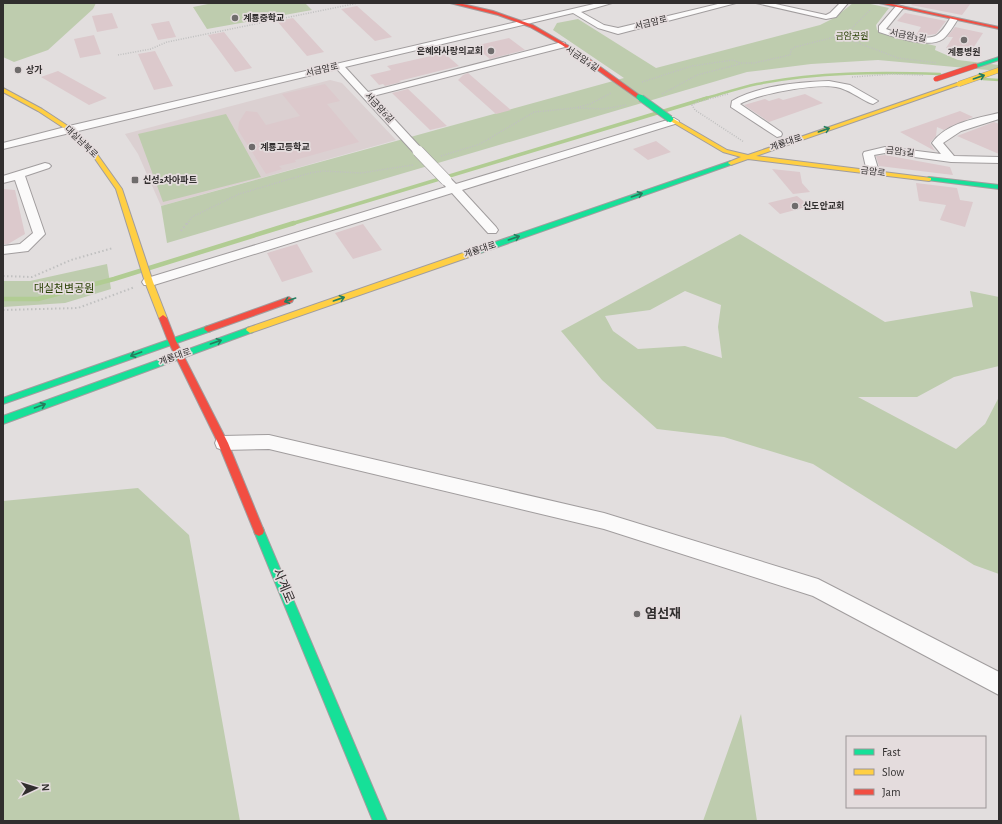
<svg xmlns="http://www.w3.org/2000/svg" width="1002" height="824" font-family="'Alegreya Sans','Noto Sans KR',sans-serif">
<rect width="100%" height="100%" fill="#e2dede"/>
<!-- built -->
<path fill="#dbd0d1" d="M 330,80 L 342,83 L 396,140 L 161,206 L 138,154 L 125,134 Z"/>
<!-- green -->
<path fill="#beccae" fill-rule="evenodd" d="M 3,3 L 96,3 L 93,9 L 48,50 L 14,62 L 3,57 Z
M 213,3 L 305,3 L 312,10 L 207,29 L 193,7 Z
M 853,3 L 866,3 L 889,8 L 876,25 L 877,30 L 885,34 L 936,46 L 935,50 L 958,60 L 999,65 L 999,71 L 878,60 L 811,64 L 747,72 L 167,243 L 161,206 L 624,78 L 553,30 L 557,23 L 578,19 L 656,68 L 820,25 L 834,18 Z
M 226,114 L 261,177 L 163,202 L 138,134 Z
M 740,234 L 885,322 L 973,307 L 970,291 L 999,297 L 999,366 L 954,377 L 917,397 L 858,397 L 956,449 L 985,424 L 999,397 L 999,574 L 974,565 L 813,464 L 724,437 L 657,429 L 602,380 L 561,331 ZM 685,291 L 721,305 L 718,327 L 722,358 L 685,346 L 638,349 L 613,331 L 605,316 L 650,310 Z
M 107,264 L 111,289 L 65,303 L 3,307 L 3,281 L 30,281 Z
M 138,488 L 189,535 L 240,821 L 3,821 L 3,501 Z
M 741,714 L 757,821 L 703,821 Z"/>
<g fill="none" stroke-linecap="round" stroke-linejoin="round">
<!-- stream-far2 -->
<path stroke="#b1cc93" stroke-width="2.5" d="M 983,79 L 999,80
M 703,99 C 721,94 739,88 757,84 C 817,72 879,72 940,74"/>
<!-- stream-far1 -->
<path stroke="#b1cc93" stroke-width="3.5" d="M 664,111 L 707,98
M 291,224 L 657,113"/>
<!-- stream -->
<path stroke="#b1cc93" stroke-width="4.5" d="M 3,299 L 38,299 L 114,279 L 294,223"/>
</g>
<!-- building -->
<path fill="#dcc9cc" d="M 913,3 L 971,3 L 962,15 L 911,5 Z
M 357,6 L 392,37 L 375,41 L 341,9 Z
M 112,13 L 118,28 L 97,32 L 92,16 Z
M 905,13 L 946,21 L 936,34 L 921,36 L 916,35 L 921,27 L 897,21 Z
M 293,18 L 324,52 L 307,56 L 277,21 Z
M 169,21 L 176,37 L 158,40 L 151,24 Z
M 955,27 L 983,33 L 970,53 L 946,48 L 953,37 L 947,37 Z
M 224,32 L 252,68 L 235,72 L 208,35 Z
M 94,35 L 101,54 L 80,58 L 74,39 Z
M 509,38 L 525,50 L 490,59 L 474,46 Z
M 155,51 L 173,86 L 154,90 L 138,54 Z
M 444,53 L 459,66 L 399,81 L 401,82 L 385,86 L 383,84 L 379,85 L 370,75 L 391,70 L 387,66 Z
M 58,71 L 107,98 L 89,105 L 41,77 Z
M 468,73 L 511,110 L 496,114 L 458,80 L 463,75 Z
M 325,84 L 340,101 L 327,104 L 359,142 L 295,160 L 296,162 L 279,166 L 282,169 L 266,174 L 238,130 L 239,122 L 246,111 L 257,112 L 266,125 L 300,116 L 282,94 Z
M 408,89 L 447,126 L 430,130 L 392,93 Z
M 805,94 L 823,103 L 769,122 L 744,105 L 765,99 L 769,101 L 779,98 L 783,100 Z
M 960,111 L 973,117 L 944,130 L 937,127 L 936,136 L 930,143 L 935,151 L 900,132 Z
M 994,122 L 999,124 L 999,154 L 957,136 Z
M 656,141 L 671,152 L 648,160 L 633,149 Z
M 885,155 L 950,167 L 953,175 L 879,166 L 876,156 Z
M 772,169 L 800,172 L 802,183 L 810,192 L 793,194 Z
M 916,183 L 957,188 L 960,200 L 973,202 L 965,227 L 940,220 L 946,205 L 919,201 Z
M 3,189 L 15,190 L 25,234 L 8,244 L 3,244 Z
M 797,196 L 810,206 L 780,214 L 768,203 Z
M 363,224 L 382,250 L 353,259 L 335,233 Z
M 297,244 L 313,272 L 282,282 L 267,253 Z"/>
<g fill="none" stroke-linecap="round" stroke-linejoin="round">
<!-- street casing -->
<g stroke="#a19d9e" stroke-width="2">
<path id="street" d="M 598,3 L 612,3 L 581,12 L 604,25 L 618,28 L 722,3 L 736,3 L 618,34 L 598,28 L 573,13 L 345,67 L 368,92 L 562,42 L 565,43 L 565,47 L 373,96 L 422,149 L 423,151 L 422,153 L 414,153 L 337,69 L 3,149 L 3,143 L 69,126 Z
M 756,3 L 771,3 L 826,15 L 830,13 L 840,3 L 848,3 L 836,17 L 826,19 Z
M 897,5 L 904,7 L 886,29 C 897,33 927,42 937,35 C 943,31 947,23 951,17 L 958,19 C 954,25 949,34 943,39 C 929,49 894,37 879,32 L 879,26 Z
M 829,81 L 850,85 L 878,101 L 873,104 L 870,103 C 859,98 848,89 836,87 C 816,83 757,94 740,104 L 781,132 L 782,134 L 781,136 L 777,137 L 731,107 L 732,101 C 757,86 799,82 829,81 Z
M 999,113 L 999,119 L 961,131 L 943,143 L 954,156 L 999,157 L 999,163 L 951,162 L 885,153 L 874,155 L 879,172 L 877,174 L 869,174 L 867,172 L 863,154 L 864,152 L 885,147 L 941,154 L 932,143 C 946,123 977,118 999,113 Z
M 674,118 L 679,121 L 678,123 L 462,190 L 496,227 L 498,230 L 496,233 L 488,233 L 452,193 L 154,285 L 144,285 L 142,282 L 144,279 L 446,187 L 441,181 L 443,179 L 451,179 L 456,184 Z
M 45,163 L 49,164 L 51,166 L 49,168 L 25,176 L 45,234 L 28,251 L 3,254 L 3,246 L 20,244 L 33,233 L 15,180 L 3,183 L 3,176 Z
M 269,435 L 604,513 L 818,579 L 999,672 L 999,695 L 813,596 L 604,529 L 269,449 L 223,450 L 217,448 L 215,443 L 217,438 L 223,436 Z"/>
</g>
<!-- fast casing -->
<g stroke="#a19d9e" stroke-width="2">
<path id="fast" d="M 999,57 L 999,60 L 975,68 L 972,66 Z
M 731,161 L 734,163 L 733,164 L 472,256 L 466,256 L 465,254 L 466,252 Z
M 929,177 L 999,185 L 999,189 L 927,180 L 927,178 Z
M 208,326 L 212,329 L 211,331 L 3,404 L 3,398 Z
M 250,327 L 253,328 L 254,330 L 253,332 L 3,424 L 3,416 Z
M 259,526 L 263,528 L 264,531 L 387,821 L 373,821 L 254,531 L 255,528 Z"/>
</g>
<!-- slow casing -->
<g stroke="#a19d9e" stroke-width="2">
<path id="slow" d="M 957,83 L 962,84 L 756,156 L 931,178 L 931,180 L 929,181 L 748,159 L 731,165 L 728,163 L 729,162 L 741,157 L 723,152 L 667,119 L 672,118 L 727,150 L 748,155 Z
M 3,88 L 42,109 L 71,128 L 97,154 L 122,189 L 153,282 L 167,318 L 166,320 L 163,321 L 159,318 L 145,282 L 116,189 L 93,156 L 67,130 L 38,111 L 3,92 Z
M 466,252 L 472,252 L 473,254 L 472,256 L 253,332 L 250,333 L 246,330 L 247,328 Z"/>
</g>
<!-- jam casing -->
<g stroke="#a19d9e" stroke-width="2">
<path id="jam" d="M 450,3 L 458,3 L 493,11 L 533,25 L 581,53 L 642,97 L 637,98 L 562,45 L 530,27 L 498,15 Z
M 879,3 L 887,3 L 999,27 L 999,29 Z
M 289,297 L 293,300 L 292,302 L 211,331 L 208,332 L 204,329 L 205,327 Z
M 163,315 L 167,318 L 176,341 L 228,443 L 264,531 L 263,534 L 259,536 L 255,534 L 254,531 L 218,443 L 168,341 L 159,318 Z"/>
</g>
<!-- path-far1 -->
<path stroke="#c0c0c0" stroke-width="1.5" stroke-dasharray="1 1.5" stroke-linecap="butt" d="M 836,37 L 856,42 L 898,58 L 937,63
M 118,55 L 151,49 L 167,42 L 358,3
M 852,77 L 893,74 L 923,75
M 642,82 L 692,66 L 733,60 L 740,63 L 754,63 L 790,55 L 791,50 L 795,47 L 835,37 L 851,29 L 871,9
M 662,94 L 697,75 L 740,64
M 728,94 L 697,102 L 692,105 L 695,110 L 744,142
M 578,108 L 604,109 L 626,105
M 441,156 L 480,144 L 534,112 L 575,108 L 590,104 L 611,93
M 187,224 L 192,217 L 239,194 L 310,173 L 323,171 L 361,173 L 413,165"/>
<!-- path -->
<path stroke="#c0c0c0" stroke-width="2" stroke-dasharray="1.5 2.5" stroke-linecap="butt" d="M 181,231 L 187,223
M 3,276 L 32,277 L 71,260 L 113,248
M 3,310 L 78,308 L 135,287"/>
<!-- street -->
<use href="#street" fill="#fbfafa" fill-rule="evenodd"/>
<!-- fast -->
<use href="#fast" fill="#16e098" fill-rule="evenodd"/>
<!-- slow -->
<use href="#slow" fill="#ffcf43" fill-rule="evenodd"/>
<!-- jam -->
<use href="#jam" fill="#f24e42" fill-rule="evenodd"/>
<!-- street-bridge casing -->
<g stroke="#a19d9e" stroke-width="12" stroke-linecap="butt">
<path id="street-bridge" d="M 418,151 L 446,180"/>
</g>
<!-- fast-bridge-far1 casing -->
<g stroke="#a19d9e" stroke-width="6" stroke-linecap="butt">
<path id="fast-bridge-far1" d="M 639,97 L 642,99"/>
</g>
<!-- fast-bridge casing -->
<g stroke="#a19d9e" stroke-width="8" stroke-linecap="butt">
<path id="fast-bridge" d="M 641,98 L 670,119"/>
</g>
<!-- slow-bridge casing -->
<g stroke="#a19d9e" stroke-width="6" stroke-linecap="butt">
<path id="slow-bridge" d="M 959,84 L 999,70"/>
</g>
<!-- jam-bridge casing -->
<g stroke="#a19d9e" stroke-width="6" stroke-linecap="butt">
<path id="jam-bridge" d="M 936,79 L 975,66"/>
</g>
<!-- street-bridge -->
<use href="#street-bridge" stroke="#fbfafa" stroke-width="11"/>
<!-- fast-bridge-far1 -->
<use href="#fast-bridge-far1" stroke="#16e098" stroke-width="5"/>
<!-- fast-bridge -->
<use href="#fast-bridge" stroke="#16e098" stroke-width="6"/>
<!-- slow-bridge -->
<use href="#slow-bridge" stroke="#ffcf43" stroke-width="5"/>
<!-- jam-bridge -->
<use href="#jam-bridge" stroke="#f24e42" stroke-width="5"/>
</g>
<!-- one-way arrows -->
<defs><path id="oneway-shaft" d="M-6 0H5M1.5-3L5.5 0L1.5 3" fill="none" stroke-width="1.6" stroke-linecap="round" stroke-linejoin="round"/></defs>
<g stroke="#257e5e">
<use href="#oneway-shaft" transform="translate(979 77) rotate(-19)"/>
<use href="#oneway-shaft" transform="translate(824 130) rotate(-19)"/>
<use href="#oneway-shaft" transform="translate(637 195) rotate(-19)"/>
<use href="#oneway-shaft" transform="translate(514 238) rotate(-19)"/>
<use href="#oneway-shaft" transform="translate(339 299) rotate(-19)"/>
<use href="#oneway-shaft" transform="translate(290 300) rotate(161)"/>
<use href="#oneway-shaft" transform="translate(216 342) rotate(-19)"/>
<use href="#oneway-shaft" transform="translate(136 354) rotate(160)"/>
<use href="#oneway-shaft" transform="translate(40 406) rotate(-20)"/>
</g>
<!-- markers -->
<g fill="#6f6c6c" stroke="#e4dcdd" stroke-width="1.5">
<circle cx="235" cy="18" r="4"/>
<circle cx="964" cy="40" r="4"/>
<circle cx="491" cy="51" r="4"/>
<circle cx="18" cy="70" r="4"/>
<circle cx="252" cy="147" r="4"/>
<rect x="131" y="176" width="8" height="8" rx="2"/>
<circle cx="795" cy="206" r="4"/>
<circle cx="637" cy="614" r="4"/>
</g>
<g text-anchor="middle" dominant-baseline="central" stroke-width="3.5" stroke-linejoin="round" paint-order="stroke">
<!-- far-poi labels -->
<g font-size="9" font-weight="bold" fill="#312e2e" stroke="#e4dcdd" text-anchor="start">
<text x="243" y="18">계룡중학교</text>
<text x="483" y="51" text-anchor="end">은혜와사랑의교회</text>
<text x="964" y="52" text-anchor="middle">계룡병원</text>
<text x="26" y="70">상가</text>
<text x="260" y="147">계룡고등학교</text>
<text x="143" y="180">신성2차아파트</text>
<text x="803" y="206">신도안교회</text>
</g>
<!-- far-street labels -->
<g font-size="9" fill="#312e2e" stroke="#e4dcdd">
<text transform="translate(651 23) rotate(-14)">서금암로</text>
<text transform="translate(908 36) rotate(11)">서금암3길</text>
<text transform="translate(582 59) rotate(34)">서금암4길</text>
<text transform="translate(322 70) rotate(-13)">서금암로</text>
<text transform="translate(379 108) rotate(47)">서금암6길</text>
<text transform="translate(81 142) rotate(44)">대실남북로</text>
<text transform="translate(786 143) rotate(-19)">계룡대로</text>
<text transform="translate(900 152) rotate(7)">금암3길</text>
<text transform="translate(873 172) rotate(7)">금암로</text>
<text transform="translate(480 250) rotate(-19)">계룡대로</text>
<text transform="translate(175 357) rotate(-20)">계룡대로</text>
</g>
<!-- far-park labels -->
<g font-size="9" fill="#284003" stroke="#e4dcdd">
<text x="852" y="36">금암공원</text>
</g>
<!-- park labels -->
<g font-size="11" fill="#284003" stroke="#e4dcdd">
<text x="64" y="288">대실천변공원</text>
</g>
<!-- near-street labels -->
<g font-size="13" fill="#312e2e" stroke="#e4dcdd">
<text transform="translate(283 586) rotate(67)">사계로</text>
</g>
<!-- near-poi labels -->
<g font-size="13" font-weight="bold" fill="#312e2e" stroke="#e4dcdd" text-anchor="start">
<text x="645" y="614">염선재</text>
</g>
</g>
<!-- border -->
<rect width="1002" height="824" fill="none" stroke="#312e2e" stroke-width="8"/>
<!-- legend -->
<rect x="846" y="736" width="140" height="72" fill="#e4dcdd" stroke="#9c9697"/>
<rect x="854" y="749" width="20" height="6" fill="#16e098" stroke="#9c9697"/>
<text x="882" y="756" font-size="12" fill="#312e2e">Fast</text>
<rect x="854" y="769" width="20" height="6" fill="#ffcf43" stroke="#9c9697"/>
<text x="882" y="776" font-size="12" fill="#312e2e">Slow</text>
<rect x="854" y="789" width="20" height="6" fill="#f24e42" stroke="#9c9697"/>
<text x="882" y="796" font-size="12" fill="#312e2e">Jam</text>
<!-- north arrow -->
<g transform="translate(36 788) rotate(86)" stroke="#e4dcdd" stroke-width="3" paint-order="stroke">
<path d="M0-3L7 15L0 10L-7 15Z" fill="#312e2e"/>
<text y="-6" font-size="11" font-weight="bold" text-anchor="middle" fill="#312e2e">N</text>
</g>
</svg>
